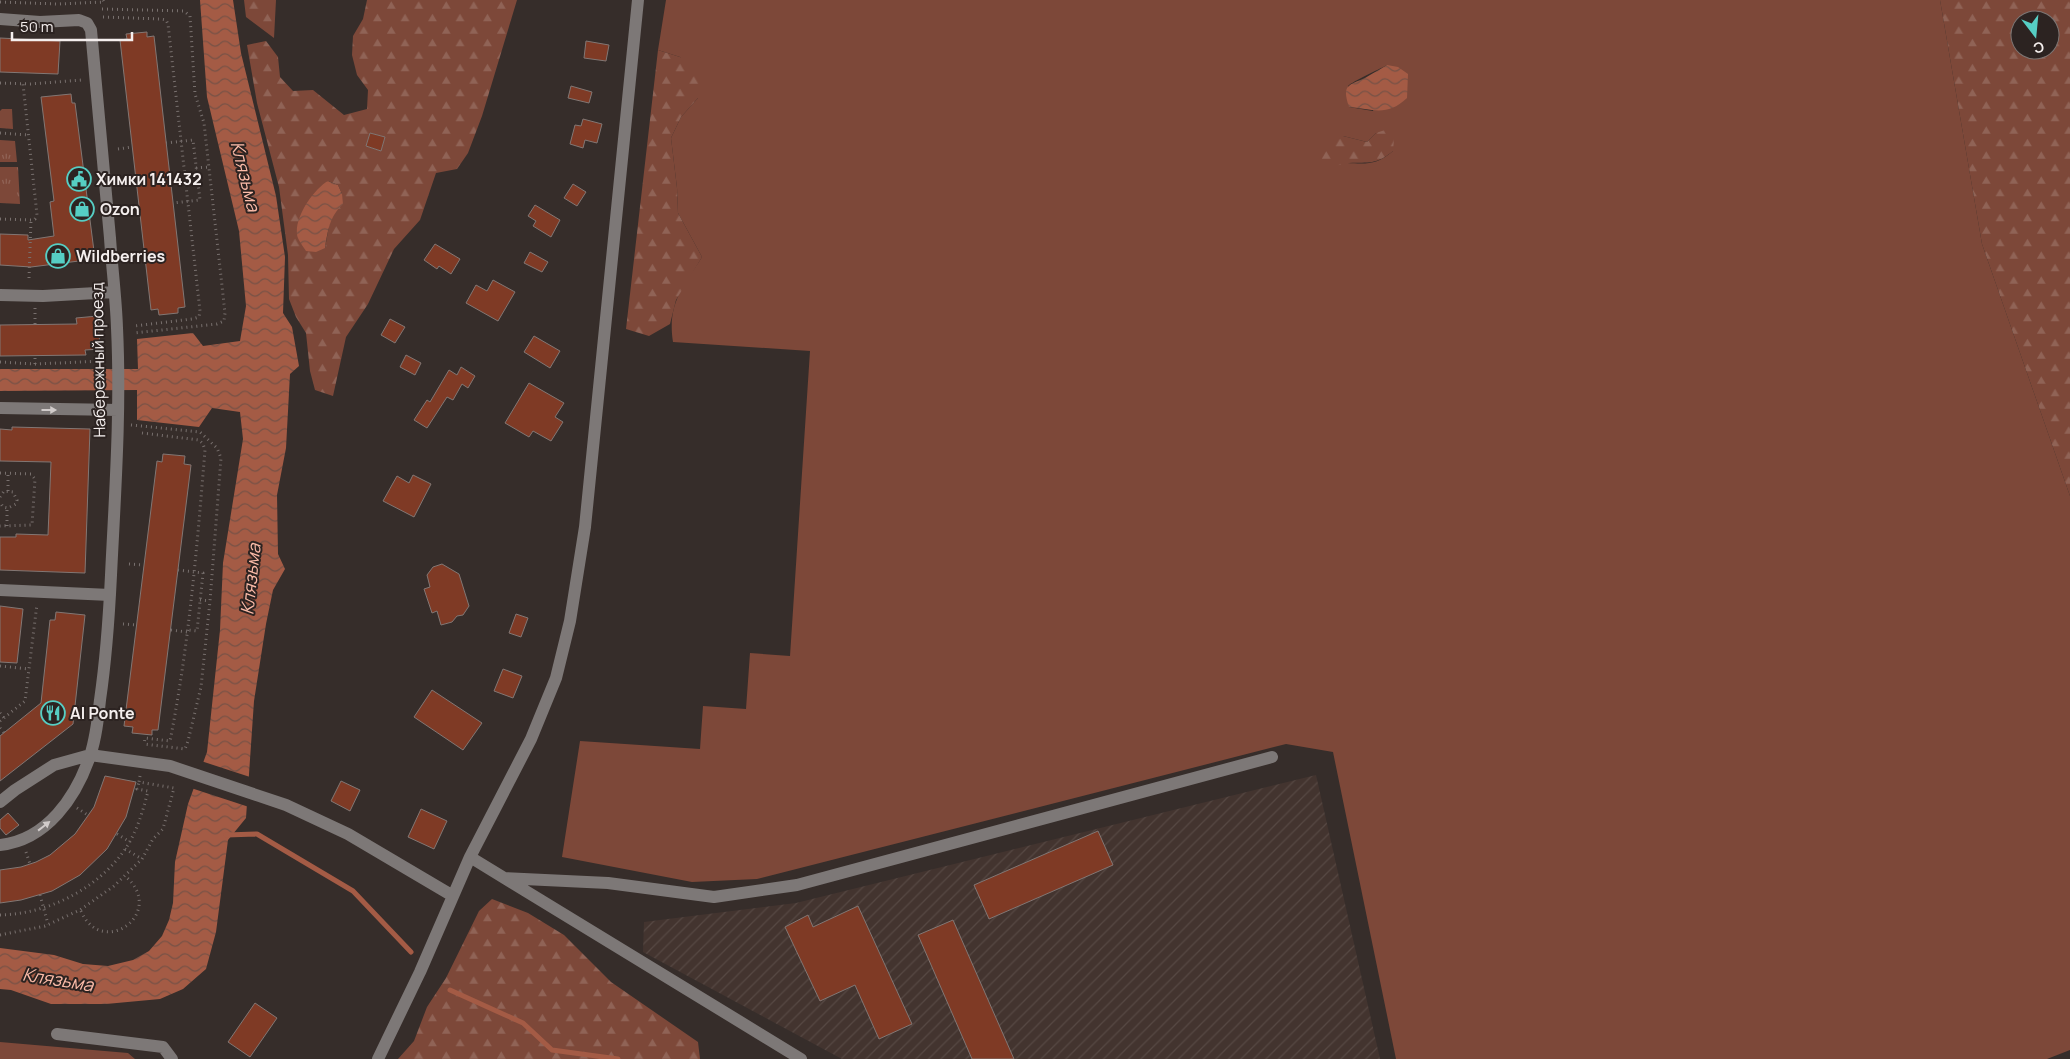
<svg xmlns="http://www.w3.org/2000/svg" width="2070" height="1059" font-family="Manrope,sans-serif">
<defs>
<pattern id="industrial-furrows" width="10" height="10" patternUnits="userSpaceOnUse" patternTransform="scale(1.25)"><rect width="10" height="10" fill="#43342f"/><path d="M-1 1l2-2M0 10L10 0M9 11l2-2" fill="none" stroke="#564843"/></pattern>
<pattern id="forest-firs" width="22" height="20" patternUnits="userSpaceOnUse" patternTransform="scale(1.25)"><rect width="22" height="20" fill="#7d4839"/><path d="M5 1l3.5 6h-7zM16 11l3.5 6h-7z" fill="#906356"/></pattern>
<pattern id="park-tufts" width="24" height="20" patternUnits="userSpaceOnUse" patternTransform="scale(1.25)"><rect width="24" height="20" fill="#7d4839"/><path d="M3 7l-1-3M5 7V3M7 7l1-3M15 17l-1-3M17 17v-4M19 17l1-3" fill="none" stroke="#906356"/></pattern>
<pattern id="water-waves" width="16" height="10" patternUnits="userSpaceOnUse" patternTransform="scale(1.25)"><rect width="16" height="10" fill="#a45b45"/><path d="M0 5q4-4 8 0t8 0" fill="none" stroke="#775246"/></pattern>
</defs>
<rect width="100%" height="100%" fill="#362d2a"/>
<!-- industrial -->
<path fill="url(#industrial-furrows)" d="M 1316,775 L 1380,1059 L 842,1059 L 643,952 L 644,922 L 796,903 Z"/>
<!-- green -->
<path fill="#7d4839" fill-rule="evenodd" d="M 666,0 L 1940,0 L 1982,244 L 2070,496 L 2070,1050 L 2047,1059 L 1396,1059 L 1333,752 L 1286,744 L 757,879 L 692,882 L 562,857 L 580,741 L 700,749 L 703,706 L 746,709 L 750,653 L 790,656 L 810,351 L 673,342 C 667,304 683,287 702,257 L 678,213 L 677,188 L 671,138 L 681,117 L 698,98 L 680,57 L 658,50 ZM 1387,65 L 1373,111 L 1349,107 L 1348,86 C 1353,81 1378,70 1387,65 ZM 1376,133 L 1393,151 C 1377,165 1367,164 1347,163 L 1343,136 L 1367,142 Z
M 0,1042 L 128,1053 L 135,1059 L 0,1059 Z"/>
<!-- forest -->
<path fill="url(#forest-firs)" fill-rule="evenodd" d="M 244,0 L 276,0 L 274,38 L 246,17 Z
M 367,0 L 517,0 L 482,116 L 468,153 L 457,169 L 436,173 L 420,220 L 394,249 L 368,304 L 346,337 L 333,396 L 315,390 L 310,371 L 306,333 L 296,317 L 289,299 L 288,255 L 279,187 L 257,103 L 247,45 L 266,41 L 278,57 L 280,77 L 293,91 L 313,90 L 344,115 L 367,109 L 368,90 L 357,75 L 352,55 L 353,36 L 363,19 ZM 370,133 L 385,137 L 381,151 L 366,146 ZM 328,181 L 338,185 L 342,194 L 330,220 L 325,248 L 308,202 Z
M 1940,0 L 2070,0 L 2070,496 L 1982,244 ZM 2020,20 L 2050,20 L 2050,50 L 2020,50 Z
M 658,50 L 680,57 L 699,75 L 698,98 L 681,117 L 671,138 L 677,188 L 678,213 L 702,257 L 676,300 L 670,324 L 649,336 L 626,329 Z
M 1388,129 L 1394,139 L 1393,151 C 1376,165 1369,162 1349,163 C 1340,164 1334,168 1325,165 C 1321,163 1316,159 1312,156 L 1319,144 L 1343,136 L 1367,142 L 1376,133 Z
M 492,899 L 528,913 L 564,935 L 611,982 L 698,1042 L 700,1059 L 398,1059 L 414,1041 L 427,1007 L 446,978 L 479,911 Z"/>
<!-- park -->
<path fill="url(#park-tufts)" d="M 2,109 L 12,109 L 13,129 L 0,128 L 0,111 Z
M 0,140 L 15,141 L 17,162 L 0,162 Z
M 0,167 L 18,167 L 20,204 L 0,203 Z"/>
<!-- water -->
<path fill="url(#water-waves)" d="M 200,0 L 233,0 L 241,53 L 276,196 L 285,257 L 283,313 L 292,327 L 299,366 L 290,374 L 286,448 L 277,495 L 278,554 L 285,569 L 273,590 L 266,624 L 254,701 L 246,818 L 228,840 L 216,932 L 206,969 L 183,989 L 160,999 L 106,1004 L 51,1004 L 11,990 L 0,989 L 0,948 L 54,955 L 83,964 L 108,966 L 133,960 L 149,951 L 162,936 L 169,920 L 173,903 L 175,862 L 188,804 L 207,752 L 220,630 L 223,563 L 243,439 L 240,412 L 212,408 L 199,427 L 137,420 L 137,390 L 0,391 L 0,369 L 138,369 L 137,339 L 193,333 L 203,346 L 240,341 L 246,306 L 239,231 L 207,97 Z
M 1387,65 L 1398,67 L 1408,74 L 1407,98 C 1387,117 1373,109 1349,107 C 1342,85 1347,86 1365,78 C 1372,74 1380,69 1387,65 Z
M 328,181 L 338,185 L 342,194 L 343,204 C 329,217 328,231 325,248 L 316,252 L 306,251 C 303,246 297,239 297,234 C 295,216 314,189 328,181 Z"/>
<!-- pier -->
<path fill="#362d2a" d="M 201,761 L 250,777 L 249,807 L 191,788 Z"/>
<g fill="none" stroke-linecap="round" stroke-linejoin="round">
<!-- stream -->
<path stroke="#a45b45" stroke-width="5" d="M 226,835 L 257,834 L 353,891 L 411,952
M 450,990 L 523,1023 L 552,1050 L 618,1059"/>
</g>
<!-- building -->
<path fill="#7f3a25" stroke="#827774" d="M 147,32 L 147,37 L 154,36 L 185,307 L 178,308 L 178,313 L 159,315 L 158,309 L 151,310 L 120,40 L 127,39 L 126,34 Z
M 0,38 L 60,41 L 58,74 L 0,72 Z
M 586,41 L 609,45 L 606,61 L 584,58 Z
M 571,86 L 592,92 L 589,103 L 568,98 Z
M 71,94 L 72,103 L 75,103 L 95,259 L 31,267 L 0,265 L 0,234 L 28,235 L 28,240 L 54,236 L 50,202 L 54,201 L 41,97 Z
M 583,119 L 602,124 L 597,143 L 585,140 L 583,148 L 570,144 L 575,125 L 581,126 Z
M 370,133 L 385,137 L 381,151 L 366,146 Z
M 573,184 L 586,192 L 577,206 L 564,198 Z
M 535,205 L 560,220 L 551,237 L 533,226 L 536,221 L 528,216 Z
M 435,244 L 460,259 L 451,274 L 439,266 L 437,269 L 424,260 Z
M 530,252 L 548,262 L 542,272 L 524,263 Z
M 493,280 L 515,292 L 498,321 L 466,303 L 476,285 L 487,291 Z
M 98,316 L 100,349 L 85,350 L 86,355 L 0,356 L 0,325 L 77,324 L 76,318 Z
M 390,319 L 405,327 L 395,343 L 381,335 Z
M 534,336 L 560,351 L 550,368 L 524,352 Z
M 406,355 L 421,363 L 415,375 L 400,367 Z
M 461,367 L 475,376 L 468,388 L 462,384 L 453,400 L 447,397 L 427,428 L 414,420 L 427,400 L 430,402 L 449,370 L 457,375 Z
M 529,383 L 564,403 L 555,417 L 563,422 L 551,441 L 533,431 L 529,437 L 505,423 Z
M 12,427 L 90,429 L 85,573 L 0,570 L 0,537 L 16,537 L 16,534 L 48,535 L 51,462 L 0,461 L 0,429 L 12,430 Z
M 163,454 L 185,456 L 184,464 L 191,465 L 158,730 L 152,730 L 152,735 L 132,733 L 133,727 L 124,726 L 157,461 L 162,462 Z
M 413,475 L 431,484 L 414,517 L 383,501 L 397,476 L 409,483 Z
M 442,564 L 459,574 L 469,606 L 463,615 L 457,616 L 452,622 L 441,625 L 437,611 L 432,613 L 424,589 L 430,587 L 427,575 L 433,567 Z
M 0,606 L 23,609 L 17,663 L 0,662 Z
M 56,612 L 85,615 L 73,724 L 0,781 L 0,736 L 41,703 L 50,620 L 55,620 Z
M 516,614 L 528,618 L 521,637 L 509,633 Z
M 503,669 L 522,676 L 513,698 L 494,691 Z
M 432,690 L 482,723 L 463,750 L 414,717 Z
M 105,776 L 136,782 L 126,817 L 107,849 L 80,875 L 52,891 L 21,900 L 0,903 L 0,870 L 21,867 L 36,862 L 50,855 L 75,834 L 94,807 Z
M 341,781 L 360,790 L 350,811 L 331,801 Z
M 421,809 L 447,821 L 434,849 L 408,837 Z
M 8,813 L 19,825 L 6,835 L 0,828 L 0,820 Z
M 1098,831 L 1113,865 L 989,919 L 974,885 Z
M 858,906 L 912,1024 L 879,1039 L 855,985 L 820,1001 L 785,927 L 808,915 L 813,927 Z
M 953,920 L 1014,1059 L 972,1059 L 918,935 Z
M 255,1003 L 277,1018 L 250,1057 L 228,1042 Z"/>
<g fill="none" stroke-linecap="round" stroke-linejoin="round">
<!-- path -->
<path stroke="#78706e" stroke-width="3" stroke-dasharray="1 4" stroke-linecap="butt" d="M 0,2 L 58,4 L 104,2 L 103,0
M 102,9 L 184,11 L 190,16 L 195,94 L 204,123 L 225,313 L 224,321 L 217,324 L 134,333
M 103,17 L 161,19 L 166,20 L 168,24 L 200,311 L 199,317 L 192,319 L 134,326
M 0,83 L 30,84 L 82,80
M 0,133 L 28,135
M 166,143 L 193,140 L 200,200 L 173,203
M 118,149 L 132,147
M 196,168 L 209,167
M 124,209 L 139,207
M 0,219 L 31,220 L 35,219 L 37,215 L 23,84
M 29,278 L 31,220
M 35,308 L 35,325
M 0,362 L 35,364 L 105,361
M 35,364 L 35,356
M 131,425 L 200,432 L 217,448 L 221,458 L 210,601 L 201,687 L 188,741 L 185,749 L 144,744
M 142,433 L 199,440 L 203,444 L 205,450 C 197,547 189,645 170,741 L 145,738 L 144,744
M 0,473 L 31,474 L 35,479 L 32,525 L 0,526
M 8,491 L 8,473
M 0,497 L 4,491 L 13,492 L 17,500 L 16,504 L 8,508 L 3,507 L 0,502
M 7,526 L 7,508
M 129,564 L 144,565
M 178,570 L 203,573 L 197,631 L 187,630
M 200,600 L 210,601
M 123,624 L 137,625
M 171,630 L 187,632
M 0,666 L 29,669
M 0,713 L 4,718
M 0,721 L 25,701 L 37,604
M 0,728 L 4,733
M 77,808 L 89,816
M 117,834 L 130,842
M 125,849 L 142,859
M 26,852 L 30,864
M 40,895 L 48,924
M 81,911 C 102,960 168,912 125,876
M 0,915 C 48,914 98,889 126,848 C 137,831 143,811 148,791 L 137,789 L 139,782
M 0,935 L 45,926 L 80,910 L 114,886 L 142,859 L 153,839 L 163,829 L 174,788 L 139,782 L 140,776"/>
<!-- minor -->
<path stroke="#7d7877" stroke-width="12" d="M 0,19 L 40,22 L 79,20 L 87,23 L 91,30 C 97,99 104,168 110,238 C 112,268 116,298 117,328 C 121,410 115,493 111,575 C 109,617 106,659 100,700 C 98,719 96,738 90,756 C 76,797 47,840 0,845
M 0,295 L 43,296 L 114,292
M 0,408 L 118,410
M 0,590 L 110,595
M 0,802 L 15,790 L 54,765 L 90,755 L 170,766 L 286,805 L 348,834 L 453,896
M 470,857 L 801,1059
M 505,878 L 608,883 L 714,897 L 797,885 L 1272,757
M 57,1034 L 163,1047 L 172,1059
M 378,1059 L 420,972 L 470,857 L 531,739 L 556,678 L 570,621 L 585,527 L 638,0"/>
</g>
<!-- one-way arrows -->
<defs><path id="oneway-solid" d="M-6-.8H1V-3.2L6.5 0L1 3.2V.8H-6Z" transform="scale(1.25)"/></defs>
<g fill="#d1cbca">
<use href="#oneway-solid" transform="translate(49 410)"/>
<use href="#oneway-solid" transform="translate(44 826) rotate(-38)"/>
</g>
<!-- icons -->
<defs>
<g id="civic-ring" transform="scale(1.25)"><circle r="9.5" fill="#2c2321" stroke="#56cec4" stroke-width="1.5"/><path d="M-.6-6.5H3V-4.5H.6V-3L4-1V1h2V6H-6V1h2V-1L-.6-3ZM-1.2 2.5V6h2.4V2.5Z" fill="#56cec4"/></g>
<g id="shop-ring" transform="scale(1.25)"><circle r="9.5" fill="#2c2321" stroke="#56cec4" stroke-width="1.5"/><path d="M-5-2.5h2.3a2.7 3.5 0 0 1 5.4 0H5L5.5 6h-11ZM-1.5-2.5h3a1.5 2.3 0 0 0-3 0Z" fill="#56cec4"/></g>
<g id="restaurant-ring" transform="scale(1.25)"><circle r="9.5" fill="#2c2321" stroke="#56cec4" stroke-width="1.5"/><path d="M-5-6h1v4h1v-4h1v4h1v-4h1v5L-1.5 .5V6h-2V.5L-5-1ZM5-6V6H3V1.5H1.5Q1.5-4 5-6Z" fill="#56cec4"/></g>
</defs>
<g fill-rule="evenodd">
<use href="#civic-ring" x="79" y="179"/>
<use href="#shop-ring" x="82" y="209"/>
<use href="#shop-ring" x="58" y="256"/>
<use href="#restaurant-ring" x="53" y="713"/>
</g>
<g text-anchor="middle" dominant-baseline="central" stroke-width="4" stroke-linejoin="round" paint-order="stroke">
<!-- poi labels -->
<g font-size="16" font-weight="bold" fill="#f5efee" stroke="#2c2321" text-anchor="start">
<text x="96" y="179">Химки 141432</text>
<text x="100" y="209">Ozon</text>
<text x="76" y="256">Wildberries</text>
<text x="70" y="713">Al Ponte</text>
</g>
<!-- street labels -->
<g font-size="16" fill="#f5efee" stroke="#2c2321">
<text transform="translate(98 360) rotate(-91)">Набережный проезд</text>
</g>
<!-- water labels -->
<g font-size="18" font-style="italic" fill="#fcbca9" stroke="#2c2321">
<text transform="translate(246 176) rotate(76)">Клязьма</text>
<text transform="translate(250 579) rotate(-84)">Клязьма</text>
<text transform="translate(58 979) rotate(9)">Клязьма</text>
</g>
</g>
<!-- north arrow -->
<g transform="translate(2035 35) rotate(164)"><circle r="24" fill="#2c2321" stroke="#7c7573"/>
<path d="M0-4L9 19L0 12L-9 19Z" fill="#56cec4"/>
<text y="-8" font-size="14" font-weight="bold" text-anchor="middle" fill="#f5efee">С</text>
</g>
<!-- scale -->
<path d="M12 32v8h120v-8" fill="none" stroke="#f5efee" stroke-width="2.5"/>
<text x="20" y="32" font-size="15" fill="#f5efee" stroke="#2c2321" stroke-width="4" paint-order="stroke">50 m</text>
</svg>
